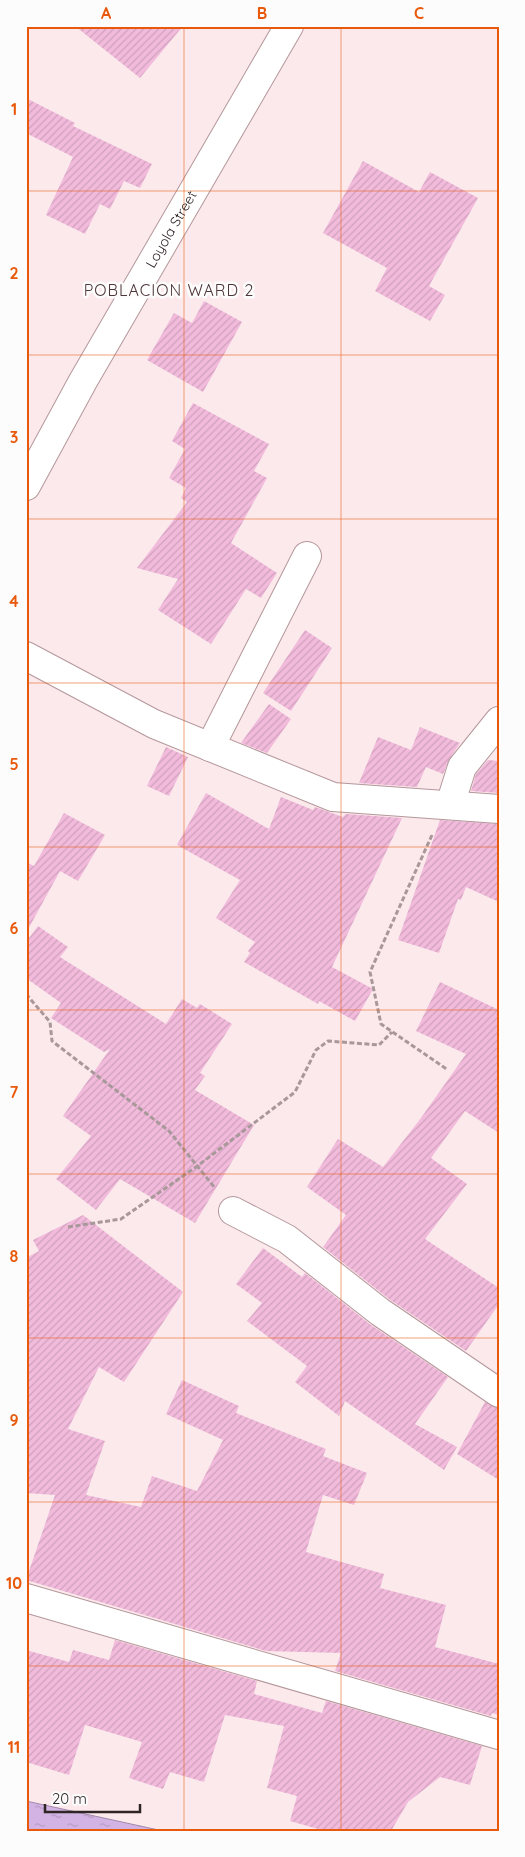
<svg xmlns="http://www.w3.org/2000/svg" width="525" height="1857" font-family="Quicksand,sans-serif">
<defs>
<pattern id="water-ripples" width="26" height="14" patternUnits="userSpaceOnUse" patternTransform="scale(1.25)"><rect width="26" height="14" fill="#d3b3e4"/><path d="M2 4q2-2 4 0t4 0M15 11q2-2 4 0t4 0" fill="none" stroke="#b59ac3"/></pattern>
<pattern id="building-hatch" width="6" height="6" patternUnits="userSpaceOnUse" patternTransform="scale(1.25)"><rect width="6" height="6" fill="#f2bbdc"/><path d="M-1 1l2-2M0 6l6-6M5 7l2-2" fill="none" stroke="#d0a1bd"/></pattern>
</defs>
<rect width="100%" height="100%" fill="#fce9ec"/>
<!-- water -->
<path fill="url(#water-ripples)" stroke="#a288ab" d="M 26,1801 L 163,1831 L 26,1831 Z"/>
<!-- building -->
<path fill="url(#building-hatch)" d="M 75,26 L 183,26 L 140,78 Z
M 26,98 L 75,123 L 73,126 L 152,164 L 140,188 L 124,181 L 110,209 L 100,204 L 85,234 L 46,215 L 73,157 L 26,133 Z
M 363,161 L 419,192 L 430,172 L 478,198 L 429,286 L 445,295 L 430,321 L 375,291 L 387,268 L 323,233 Z
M 204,301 L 242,322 L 203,392 L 147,360 L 174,313 L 192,323 Z
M 193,403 L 269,444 L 254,471 L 267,478 L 231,543 L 277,573 L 261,598 L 246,589 L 211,644 L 158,610 L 178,579 L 137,568 L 187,502 L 181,498 L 186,488 L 169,478 L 185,449 L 172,441 Z
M 305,630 L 332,648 L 291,711 L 263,693 Z
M 269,704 L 291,719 L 267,753 L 241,743 Z
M 420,727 L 460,743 L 450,758 L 443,774 L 426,767 L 417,787 L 359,783 L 378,737 L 411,750 Z
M 166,747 L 188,757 L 169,796 L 147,786 Z
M 488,760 L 499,761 L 499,793 L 471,791 L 476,774 Z
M 206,793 L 269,829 L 281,797 L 313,810 L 315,807 L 343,817 L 346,814 L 402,818 L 332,967 L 373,989 L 355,1021 L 319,1001 L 318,1004 L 244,962 L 250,953 L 248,951 L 255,942 L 216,918 L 240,880 L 177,845 Z
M 64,813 L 105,835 L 78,881 L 60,871 L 26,933 L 26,862 L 34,866 Z
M 440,820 L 499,824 L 499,902 L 466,887 L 461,900 L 458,899 L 439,953 L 398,940 Z
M 38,926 L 68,947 L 60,957 L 166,1024 L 182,999 L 197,1008 L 200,1004 L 232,1024 L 200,1073 L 205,1076 L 195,1090 L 254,1125 L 195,1223 L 120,1179 L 96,1210 L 56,1179 L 91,1136 L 63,1116 L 110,1049 L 104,1052 L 51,1018 L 61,1003 L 26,978 L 26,942 Z
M 440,982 L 499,1010 L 499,1133 L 465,1111 L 431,1158 L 467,1184 L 425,1239 L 499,1288 L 499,1304 L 466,1351 L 389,1299 L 323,1247 L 346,1215 L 307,1187 L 338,1139 L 383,1167 L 421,1118 L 466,1054 L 416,1031 Z
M 83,1215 L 183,1292 L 124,1382 L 99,1367 L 68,1429 L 105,1441 L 86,1495 L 141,1507 L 152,1476 L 197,1491 L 223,1440 L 166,1414 L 182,1380 L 239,1406 L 236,1413 L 326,1449 L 323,1456 L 367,1473 L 354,1505 L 323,1495 L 306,1552 L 384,1574 L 380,1588 L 446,1605 L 435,1647 L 499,1664 L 499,1715 L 492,1713 L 491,1716 L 335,1671 L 341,1653 L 266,1651 L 26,1580 L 55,1495 L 26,1493 L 26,1258 L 39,1251 L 33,1240 Z
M 263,1248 L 302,1277 L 305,1273 L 371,1325 L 448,1377 L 415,1424 L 457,1447 L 444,1470 L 345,1401 L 339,1416 L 295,1382 L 307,1366 L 247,1321 L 262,1303 L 236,1284 Z
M 485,1402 L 499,1408 L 499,1480 L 457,1454 Z
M 115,1640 L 257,1681 L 254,1694 L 322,1713 L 326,1701 L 482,1746 L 470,1785 L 440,1777 L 408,1802 L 391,1831 L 325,1831 L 290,1821 L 297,1796 L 267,1788 L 284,1726 L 225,1715 L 204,1782 L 170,1772 L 163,1789 L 129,1778 L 142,1742 L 85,1725 L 69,1775 L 26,1762 L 26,1650 L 69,1662 L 73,1650 L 109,1660 Z"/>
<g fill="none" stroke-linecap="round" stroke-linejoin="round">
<!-- minor casing -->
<g stroke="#b4979b" stroke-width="30">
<g id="minor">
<path id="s1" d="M 26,486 L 83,381 L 289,26"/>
<path d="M 26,656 L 154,724 L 333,797 L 499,809"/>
<path d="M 210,747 L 307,556"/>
<path d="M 450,805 L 462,767 L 499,721"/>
<path d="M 233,1211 L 287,1239 L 380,1312 L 499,1393"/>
<path d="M 26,1598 L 499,1735"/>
</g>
</g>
<!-- path -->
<path stroke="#a8989a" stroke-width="3" stroke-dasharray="5 2.5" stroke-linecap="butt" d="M 432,835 L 370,972 L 381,1024 L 448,1070
M 26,994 L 50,1022 L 52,1041 L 169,1131 L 215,1188
M 68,1227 L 121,1219 L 196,1167 L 295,1092 L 316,1050 L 328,1041 L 379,1045 L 392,1032"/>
<!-- minor -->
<use href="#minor" stroke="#fff" stroke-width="28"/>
</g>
<!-- grid -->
<path fill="none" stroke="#e8590c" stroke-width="1" stroke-opacity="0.55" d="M 184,26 L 184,1831M 341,26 L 341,1831M 26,191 L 499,191M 26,355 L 499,355M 26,519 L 499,519M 26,683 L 499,683M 26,847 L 499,847M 26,1010 L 499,1010M 26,1174 L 499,1174M 26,1338 L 499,1338M 26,1502 L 499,1502M 26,1666 L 499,1666"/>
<g text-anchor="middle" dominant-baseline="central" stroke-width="5" stroke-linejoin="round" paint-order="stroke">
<!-- street labels -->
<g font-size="14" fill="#302526" stroke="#fcfcfc">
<text stroke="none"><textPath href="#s1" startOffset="295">Loyola Street</textPath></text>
</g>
<!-- quarter labels -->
<g font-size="16" letter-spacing="1" fill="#4d3538" stroke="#fcfcfc">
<text x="169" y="290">POBLACION WARD 2</text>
</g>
</g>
<!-- border -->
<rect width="525" height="1857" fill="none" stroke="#fcfcfc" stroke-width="55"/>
<!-- scale -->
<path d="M45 1804v8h95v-8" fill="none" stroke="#302526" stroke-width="2.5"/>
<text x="52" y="1804" font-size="15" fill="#302526" stroke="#fcfcfc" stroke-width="4" paint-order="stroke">20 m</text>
<rect x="28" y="28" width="470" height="1802" fill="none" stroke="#e8590c" stroke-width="2"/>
<g font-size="16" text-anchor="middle" font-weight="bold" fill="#e8590c">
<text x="106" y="19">A</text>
<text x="262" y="19">B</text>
<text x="419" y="19">C</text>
<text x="14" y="115">1</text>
<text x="14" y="279">2</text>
<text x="14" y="443">3</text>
<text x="14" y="607">4</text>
<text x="14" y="770">5</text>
<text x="14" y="934">6</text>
<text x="14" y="1098">7</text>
<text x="14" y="1262">8</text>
<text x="14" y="1426">9</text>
<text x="14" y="1589">10</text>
<text x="14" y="1753">11</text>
</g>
</svg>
